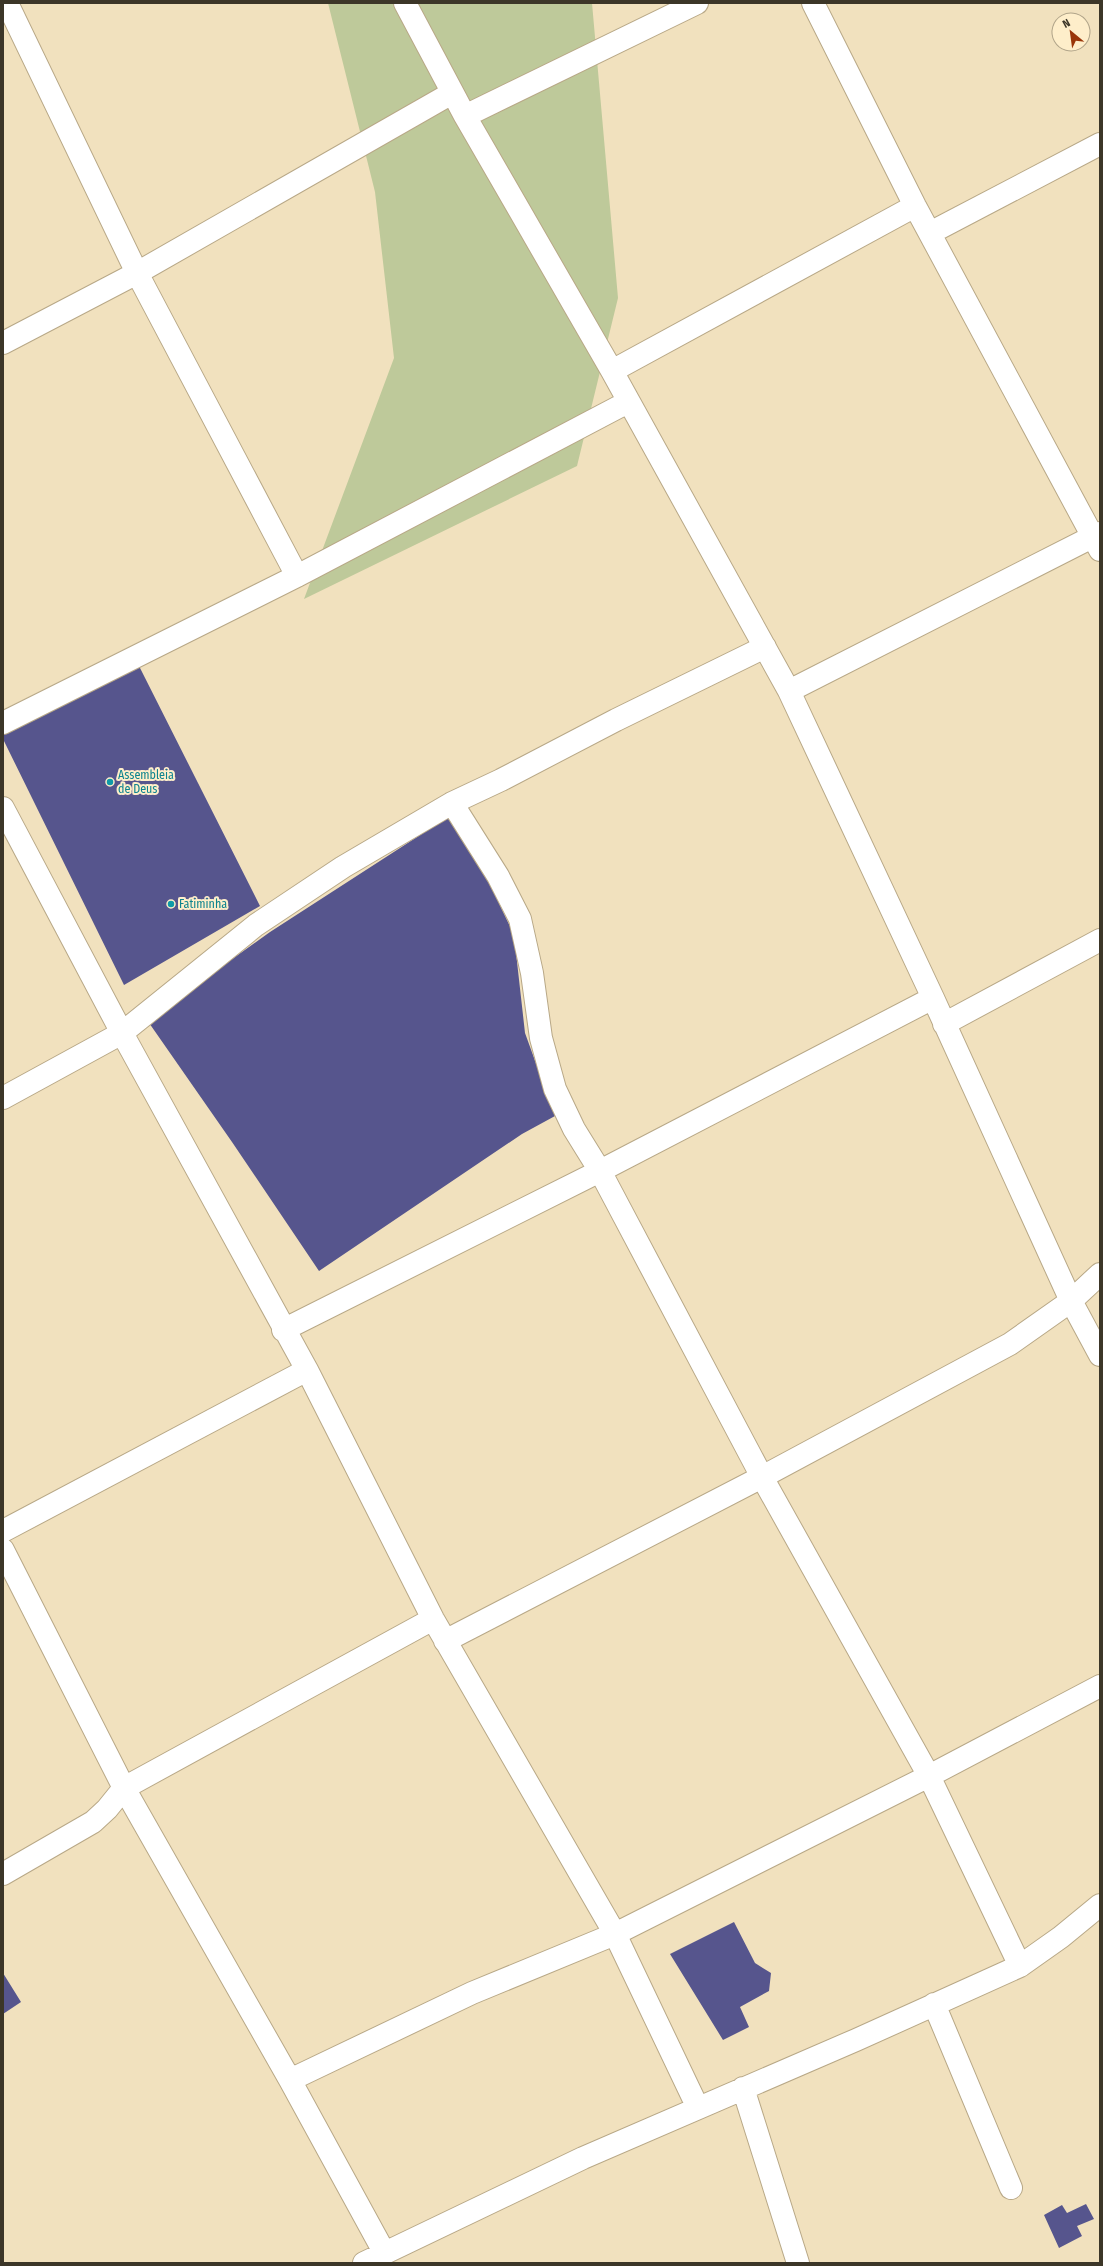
<svg xmlns="http://www.w3.org/2000/svg" width="1103" height="2266" font-family="'Fira Sans Condensed',sans-serif">
<rect width="100%" height="100%" fill="#f1e1be"/>
<!-- green -->
<path fill="#bec99a" d="M 328,3 L 592,3 L 618,298 L 577,466 L 304,599 L 394,358 L 375,192 Z"/>
<!-- building -->
<path fill="#56558d" d="M 137,662 L 260,906 L 124,985 L 3,739 L 3,729 Z
M 448,817 L 488,880 L 514,935 L 525,1033 L 555,1116 L 522,1134 L 319,1271 L 232,1142 L 147,1020 L 270,932 Z
M 734,1922 L 755,1963 L 771,1973 L 769,1991 L 740,2007 L 749,2027 L 723,2040 L 670,1954 Z
M 3,1973 L 21,2002 L 3,2014 Z
M 1086,2204 L 1094,2219 L 1077,2226 L 1082,2236 L 1059,2248 L 1044,2215 L 1062,2205 L 1067,2213 Z"/>
<g fill="none" stroke-linecap="round" stroke-linejoin="round">
<!-- minor casing -->
<g stroke="#b8a887" stroke-width="24">
<path id="minor" d="M 7,3 L 137,273 L 297,576
M 405,3 L 465,116 L 612,371 L 789,691 L 933,998 L 1071,1301 L 1100,1355
M 813,3 L 915,206 L 1100,550
M 465,116 L 697,3
M 930,233 L 1100,144
M 3,343 L 137,273 L 452,93
M 612,371 L 915,206
M 789,691 L 1100,533
M 3,723 L 297,576 L 628,402
M 452,803 L 498,876 L 520,919 L 532,973 L 541,1038 L 555,1089 L 574,1129 L 600,1171 L 762,1477 L 929,1776 L 1020,1966
M 3,808 L 122,1033 L 307,1370 L 433,1619 L 615,1934 L 698,2108
M 944,1024 L 1100,940
M 3,1098 L 122,1033 L 256,925 L 343,867 L 452,803 L 501,780 L 616,720 L 765,647
M 283,1330 L 600,1171 L 933,998
M 3,1531 L 307,1370
M 3,1550 L 124,1788 L 290,2080 L 384,2252
M 445,1641 L 762,1477 L 1010,1344 L 1071,1301 L 1100,1274
M 3,1874 L 93,1822 L 107,1809 L 124,1788 L 433,1619
M 934,2004 L 1011,2188
M 290,2080 L 472,1993 L 615,1934 L 929,1776 L 1100,1686
M 743,2088 L 798,2263
M 364,2263 L 583,2158 L 856,2040 L 1020,1966 L 1061,1937 L 1100,1905"/>
</g>
<!-- minor -->
<use href="#minor" stroke="#fff" stroke-width="22"/>
</g>
<!-- markers -->
<g fill="#0f9aa8" stroke="#feeeca" stroke-width="1.5">
<circle cx="110" cy="782" r="4"/>
<circle cx="171" cy="904" r="4"/>
</g>
<g text-anchor="middle" dominant-baseline="central" stroke-width="4" stroke-linejoin="round" paint-order="stroke">
<!-- culture labels -->
<g font-size="12" fill="#0d838f" stroke="#feeeca" text-anchor="start">
<text x="118" y="775">Assembleia<tspan x="118" dy="14">de Deus</tspan></text>
<text x="179" y="904">Fatiminha</text>
</g>
</g>
<!-- border -->
<rect width="1103" height="2266" fill="none" stroke="#3c3628" stroke-width="8"/>
<!-- north arrow -->
<g transform="translate(1071 32) rotate(331)"><circle r="19" fill="#feeeca" stroke="#b0a489"/>
<path d="M0-3L7 15L0 10L-7 15Z" fill="#9a3508"/>
<text y="-6" font-size="11" font-weight="bold" text-anchor="middle" fill="#3c3628">N</text>
</g>
</svg>
